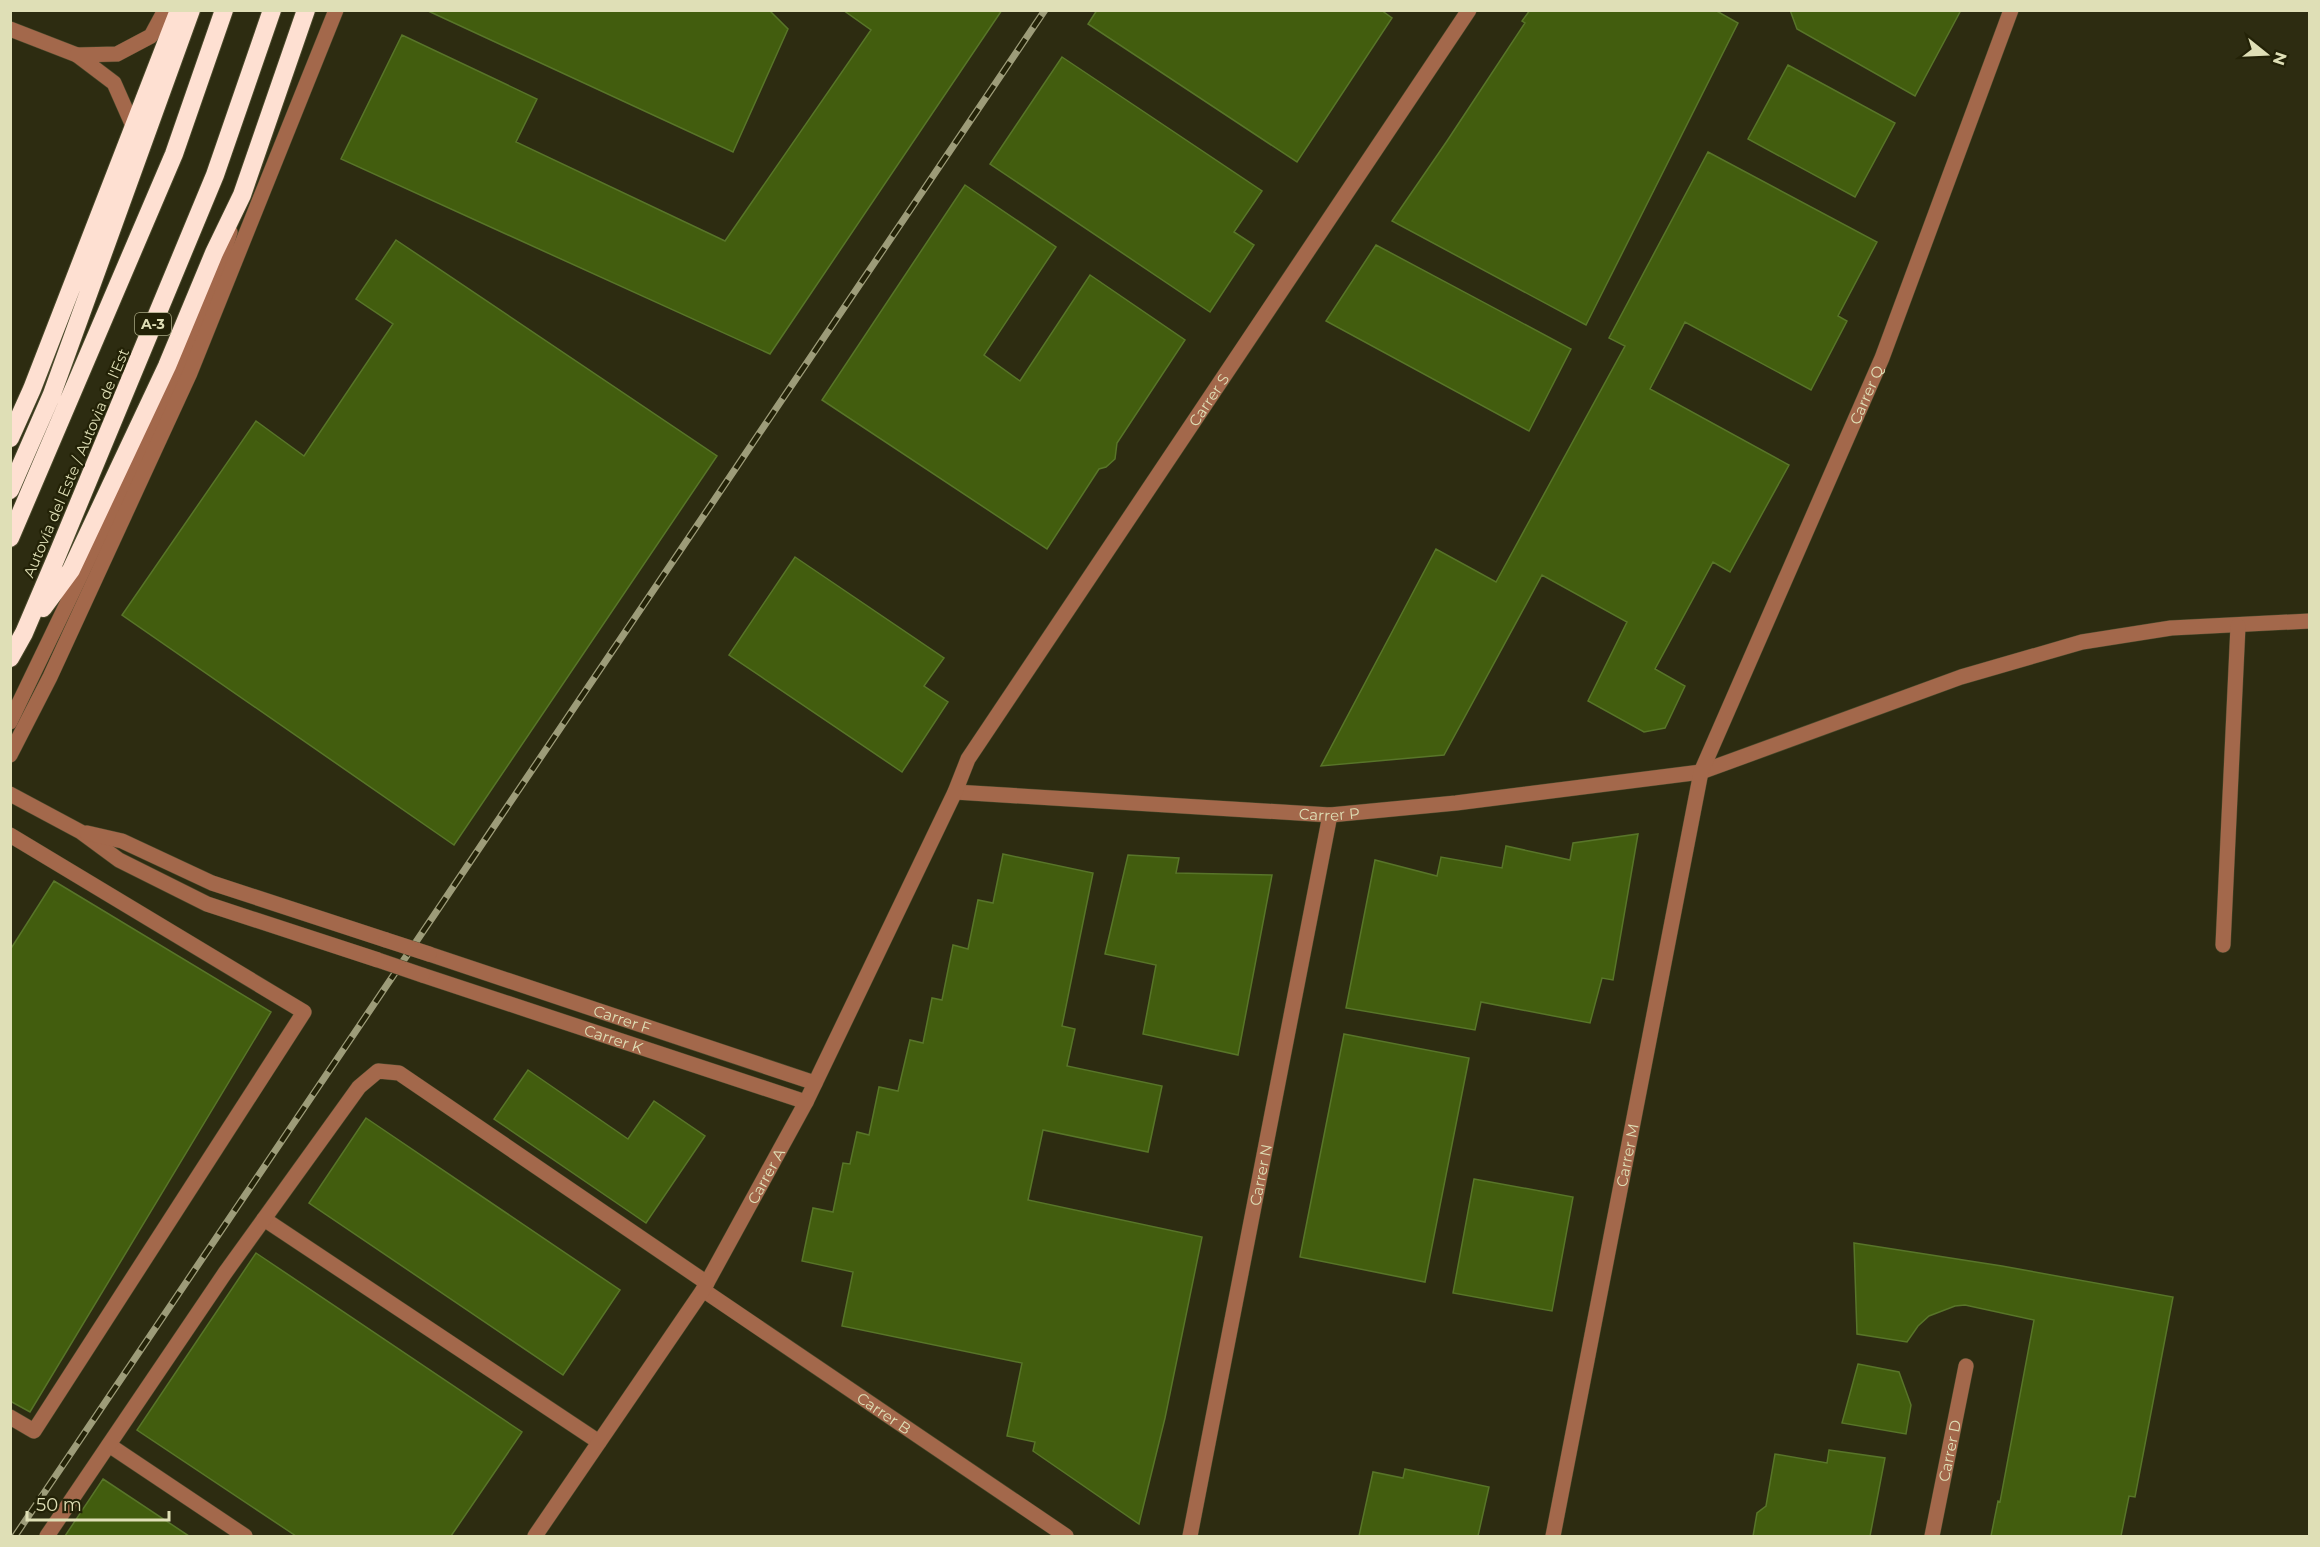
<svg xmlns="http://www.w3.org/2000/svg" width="2320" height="1547" font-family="Montserrat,sans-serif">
<rect width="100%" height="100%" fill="#2d2c11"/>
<!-- building -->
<path fill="#425d0e" stroke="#587529" stroke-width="1.5" d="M 426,10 L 769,10 L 788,29 L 733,152 Z
M 843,10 L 1002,10 L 770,354 L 341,159 L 402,35 L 537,99 L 516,142 L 725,241 L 871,30 Z
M 1097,10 L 1381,10 L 1392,18 L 1297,162 L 1088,24 Z
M 1530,10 L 1715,10 L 1738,23 L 1586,325 L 1392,221 L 1447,141 L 1525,23 L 1522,21 Z
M 1790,10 L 1961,10 L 1915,96 L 1797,29 Z
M 1062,57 L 1262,191 L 1234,232 L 1254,245 L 1210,312 L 990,164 Z
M 1788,65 L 1895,123 L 1855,197 L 1748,139 Z
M 1708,152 L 1877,242 L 1838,316 L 1847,321 L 1811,390 L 1685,322 L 1650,389 L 1789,465 L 1730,572 L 1713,562 L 1655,669 L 1685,686 L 1665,728 L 1644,732 L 1588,701 L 1627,622 L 1542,575 L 1444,755 L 1321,766 L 1436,549 L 1496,582 L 1625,346 L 1609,338 Z
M 965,185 L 1056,247 L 984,355 L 1020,381 L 1090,275 L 1185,340 L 1117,443 L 1115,459 L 1106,467 L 1099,469 L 1047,549 L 822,400 Z
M 396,240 L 717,456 L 454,845 L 122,615 L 256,421 L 304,456 L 393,324 L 356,299 Z
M 1376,245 L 1571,349 L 1529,431 L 1326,321 Z
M 795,557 L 944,658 L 924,686 L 948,702 L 902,772 L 729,655 Z
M 1638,834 L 1613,980 L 1602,978 L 1590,1023 L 1481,1002 L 1475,1030 L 1346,1008 L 1375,860 L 1437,876 L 1441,857 L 1502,868 L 1506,846 L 1570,860 L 1573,843 Z
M 1003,854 L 1093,873 L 1062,1026 L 1075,1029 L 1067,1066 L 1162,1086 L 1148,1152 L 1043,1130 L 1028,1200 L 1202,1237 L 1165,1418 L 1139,1524 L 1033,1451 L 1035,1442 L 1007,1436 L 1022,1363 L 842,1326 L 853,1272 L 802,1261 L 813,1208 L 833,1212 L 843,1163 L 850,1164 L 857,1132 L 869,1135 L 879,1087 L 898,1091 L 910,1040 L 923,1043 L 932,998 L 942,1000 L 953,945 L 968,949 L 978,900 L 993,903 Z
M 1128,855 L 1179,858 L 1176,873 L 1272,875 L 1238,1055 L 1143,1034 L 1156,965 L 1105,954 Z
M 54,881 L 271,1012 L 30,1412 L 10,1401 L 10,950 Z
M 1344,1034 L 1469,1058 L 1425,1282 L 1300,1257 Z
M 528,1070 L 628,1139 L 654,1101 L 705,1136 L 646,1223 L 494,1119 Z
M 366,1118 L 620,1290 L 563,1375 L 309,1203 Z
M 1474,1179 L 1573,1197 L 1552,1311 L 1453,1293 Z
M 1854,1243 L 2002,1266 L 2173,1297 L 2135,1497 L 2129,1496 L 2121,1536 L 1991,1536 L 1998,1501 L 2000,1502 L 2034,1320 L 1965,1305 L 1955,1306 L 1929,1316 L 1918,1326 L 1907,1342 L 1857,1334 Z
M 256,1253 L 522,1432 L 451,1536 L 296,1536 L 137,1430 Z
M 1858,1364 L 1899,1372 L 1911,1405 L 1906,1434 L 1842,1423 Z
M 1829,1450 L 1885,1458 L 1870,1536 L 1753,1536 L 1757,1513 L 1766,1506 L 1775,1454 L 1827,1463 Z
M 1405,1469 L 1489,1487 L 1478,1536 L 1359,1536 L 1373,1472 L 1403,1478 Z
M 103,1479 L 189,1536 L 65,1536 Z"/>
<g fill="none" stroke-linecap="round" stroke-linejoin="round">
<!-- minor casing -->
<g stroke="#49492b" stroke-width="16">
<g id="minor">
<path d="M 10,29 L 77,55"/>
<path d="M 133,126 L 114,83 L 77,55 L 117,54 L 151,36 L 165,10"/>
<path d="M 10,722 C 59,620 108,520 155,417 C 182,357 212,296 230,232"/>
<path d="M 10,755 L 50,677 L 190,373 L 336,10"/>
<path id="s1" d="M 955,792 L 1330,815 L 1456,803 L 1701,772 L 1961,677 L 2082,642 L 2171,628 L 2310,621"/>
<path d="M 10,794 L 81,832 L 119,860 L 207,904 L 378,960"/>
<path d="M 87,833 L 122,841 L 212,883 L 386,940"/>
<path d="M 10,835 L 304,1012 L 34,1431 L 10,1417"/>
<path d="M 2223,945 L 2238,626"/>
<path id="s2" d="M 429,954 L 815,1083"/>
<path id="s3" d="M 422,975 L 806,1102"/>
<path d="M 264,1219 L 599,1442"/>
<path id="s4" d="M 703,1290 L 1066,1536"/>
<path d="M 109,1445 L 245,1536"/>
<path d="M 47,1536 L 225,1273 L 359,1087 L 378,1071 L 399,1073 L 707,1283"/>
<path id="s5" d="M 535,1536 L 703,1290 L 806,1102 L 955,792 L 968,759 L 1469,10"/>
<path id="s6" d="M 1190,1536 L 1330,815"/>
<path id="s7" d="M 1553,1536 L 1701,772 L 1882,358 L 2011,10"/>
<path id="s8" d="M 1932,1536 L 1966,1366"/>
</g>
</g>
<!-- highway casing -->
<g stroke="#49492b" stroke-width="20">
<path id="highway" d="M 10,438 L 32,389 L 179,10
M 10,490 L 52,394 L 191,10
M 10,538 L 174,154 L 224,10
M 43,608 L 71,570 L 167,366 L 214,253 L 242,195 L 306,10
M 10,658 L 24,633 L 56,558 L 215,175 L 272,10"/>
</g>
<!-- minor -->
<use href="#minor" stroke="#a3684b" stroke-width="15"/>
<!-- highway -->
<use href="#highway" stroke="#fee0d2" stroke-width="18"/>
<!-- rail casing -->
<g stroke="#9d9c79" stroke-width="7">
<path id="rail" d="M 15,1536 L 1045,10"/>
</g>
<!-- rail -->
<use href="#rail" stroke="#232207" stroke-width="4.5" stroke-dasharray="14" stroke-linecap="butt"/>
<!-- minor-bridge casing -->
<g stroke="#49492b" stroke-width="16" stroke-linecap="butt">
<path id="minor-bridge" d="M 386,940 L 429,954
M 378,960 L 422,975"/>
</g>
<!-- minor-bridge -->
<use href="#minor-bridge" stroke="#a3684b" stroke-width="15"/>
</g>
<g text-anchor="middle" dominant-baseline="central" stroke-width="4.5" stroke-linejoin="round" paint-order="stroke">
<!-- shield labels -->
<rect fill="#232207" stroke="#a7a682" stroke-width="1.5" x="135" y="313" width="36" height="22" rx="4.5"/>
<g font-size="14" font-weight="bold" fill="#dfdfb6">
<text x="153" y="324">A-3</text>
</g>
<!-- street labels -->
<g font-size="15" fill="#dfdfb6" stroke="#232207">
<text stroke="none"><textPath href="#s7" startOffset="1190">Carrer Q</textPath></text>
<text stroke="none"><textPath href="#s5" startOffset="1324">Carrer S</textPath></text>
<text transform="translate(76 463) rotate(-67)">Autovía del Este / Autovia de l'Est</text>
<text stroke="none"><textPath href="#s1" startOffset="375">Carrer P</textPath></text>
<text stroke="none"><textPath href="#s2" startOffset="204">Carrer F</textPath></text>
<text stroke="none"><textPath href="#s3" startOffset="202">Carrer K</textPath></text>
<text stroke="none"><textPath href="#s7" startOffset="388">Carrer M</textPath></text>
<text stroke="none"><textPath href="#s5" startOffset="428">Carrer A</textPath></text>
<text stroke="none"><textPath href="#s6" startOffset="368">Carrer N</textPath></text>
<text stroke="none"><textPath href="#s4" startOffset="219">Carrer B</textPath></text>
<text stroke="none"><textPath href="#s8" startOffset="87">Carrer D</textPath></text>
</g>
</g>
<!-- border -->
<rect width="2320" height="1547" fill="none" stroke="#dfdfb6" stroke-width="24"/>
<!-- north arrow -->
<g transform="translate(2266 54) rotate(108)" stroke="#232207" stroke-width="4.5" paint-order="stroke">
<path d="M0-4.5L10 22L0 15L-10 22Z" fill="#dfdfb6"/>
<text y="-9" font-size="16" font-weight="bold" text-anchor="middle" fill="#dfdfb6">N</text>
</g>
<!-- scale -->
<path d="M27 1511v9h142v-9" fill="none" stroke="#dfdfb6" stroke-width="3"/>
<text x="36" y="1511" font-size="18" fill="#dfdfb6" stroke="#232207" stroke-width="4.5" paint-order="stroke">50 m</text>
</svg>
